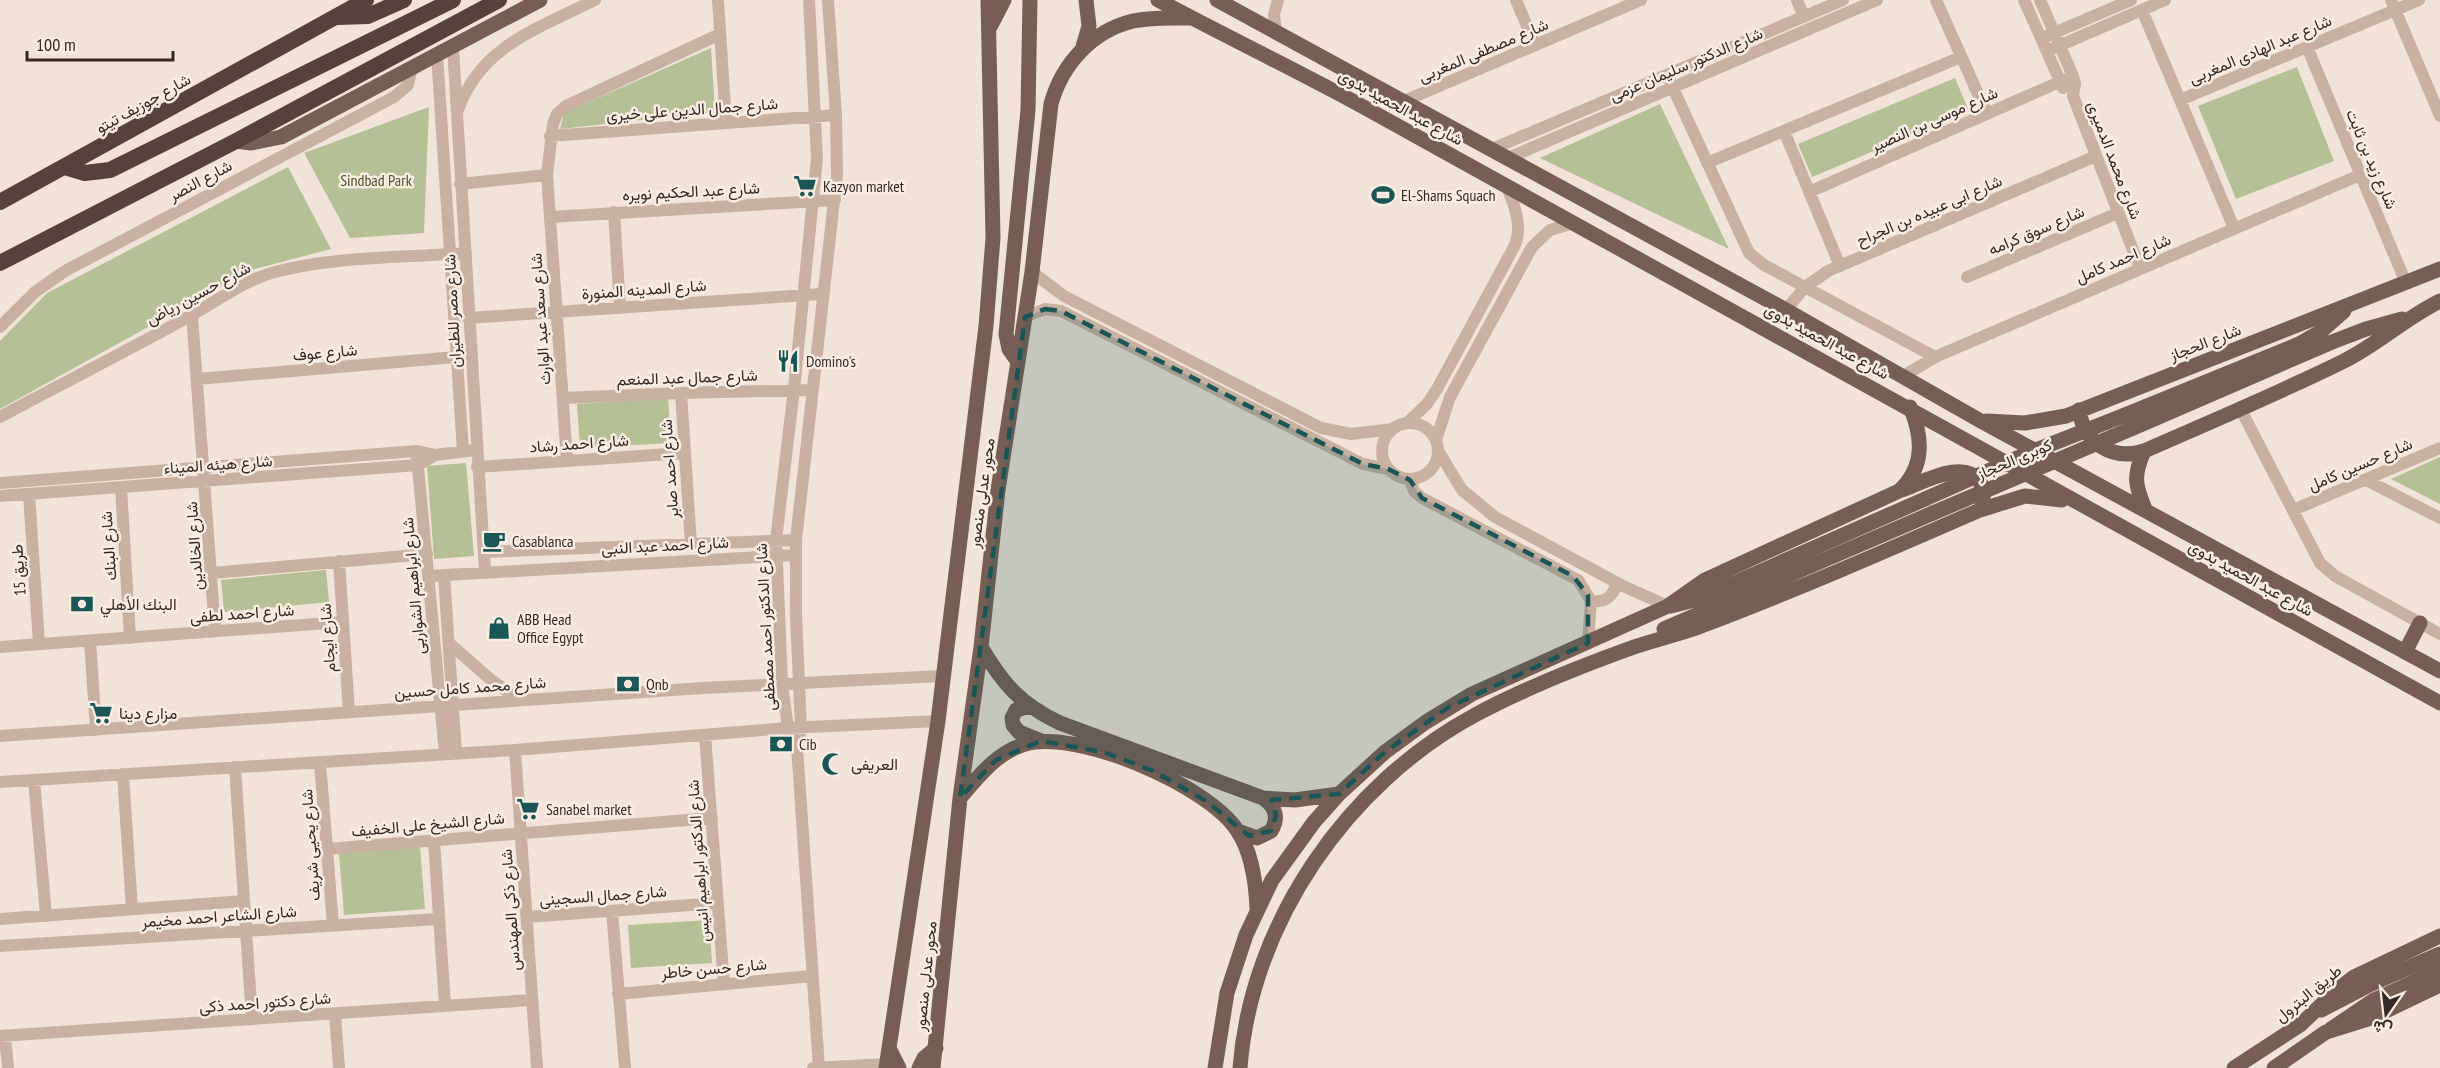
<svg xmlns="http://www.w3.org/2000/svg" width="2440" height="1068" font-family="'PT Sans Narrow',Vazirmatn,sans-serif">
<rect width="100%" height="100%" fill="#f1e3d7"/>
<!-- green -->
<path fill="#b5c096" d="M 711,48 L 715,112 L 560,129 L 564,113 Z
M 2297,67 L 2334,161 L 2236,199 L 2198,106 Z
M 1955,78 L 1969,111 L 1812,177 L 1798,144 Z
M 1660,104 L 1729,249 L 1540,158 Z
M 429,107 L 424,233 L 350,238 L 304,153 Z
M 288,167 L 331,249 L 251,270 L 0,409 L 0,341 L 47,293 Z
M 668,398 L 671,443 L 580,448 L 577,404 Z
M 2440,457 L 2440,504 L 2391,479 Z
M 466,463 L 474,556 L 434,559 L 427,466 Z
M 326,570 L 329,602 L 224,612 L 221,580 Z
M 420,847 L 425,909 L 344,915 L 339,853 Z
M 709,920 L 712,963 L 631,968 L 628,925 Z"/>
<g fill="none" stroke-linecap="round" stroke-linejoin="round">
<!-- minor -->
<path stroke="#c9b1a2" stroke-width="12" d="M 718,0 L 726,123
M 1516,0 L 1535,45
M 1797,0 L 1804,17
M 1936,0 L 1987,114
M 2024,0 L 2063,88
M 2040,0 L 2073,76 L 2075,83 L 2073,96 L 2140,268
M 2391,0 L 2440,116
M 2142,10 L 2234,228
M 1276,32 L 1274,15 L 1278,0
M 2047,36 L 2131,0
M 453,47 L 485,572
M 2307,47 L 2406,283
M 2047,51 L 2165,0
M 437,55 L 463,451
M 1667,75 L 1749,253 L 1764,265 L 1935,357
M 2180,100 L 2419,0
M 1404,101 L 1641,0
M 458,110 C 480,46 539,28 595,0
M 1784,131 L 1840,266
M 550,136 L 836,115
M 1492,149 L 1843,0
M 1508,158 L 1877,0
M 1707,163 L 1961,57
M 460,184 L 547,175
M 1809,192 L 2073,76
M 614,212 L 620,308
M 550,217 L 835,200
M 1032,272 L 1064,296 L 1321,428 L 1351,434 L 1393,429
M 1967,277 L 2118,213
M 1786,310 L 1805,287 L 1828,271 L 2096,156
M 192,315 L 215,631
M 1025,317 L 1045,309 L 1061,311 L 1363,464 L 1388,469
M 468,318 L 822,294
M 0,327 L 35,292 L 65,271 L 394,97 L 408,85 L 412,67
M 1902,377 L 1935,357 L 2360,175
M 197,379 L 456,357
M 681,393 L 691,544
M 563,398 L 681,393 L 812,390
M 2240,408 L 2320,563 L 2335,576 L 2440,634
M 0,417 C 63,383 127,351 190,316 C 217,301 244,280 275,272 C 337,256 402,258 466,253
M1382 451a28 28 0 1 1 56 0a28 28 0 1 1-56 0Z
M 1407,423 L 1427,404 L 1437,389 L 1515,245 C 1523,226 1514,204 1506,185
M 1436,440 L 1450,397 L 1532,247 L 1550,230 L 1574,223
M 1439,452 L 1462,490 L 1495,517 L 1625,587 L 1668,606
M 417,457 L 445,754
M 567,460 L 547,175 L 553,124 L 557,114 L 566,106 L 720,34
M 477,467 L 684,453
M 1410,480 L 1414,491 L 1422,498 L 1578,580 L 1591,601 L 1588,643
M 2366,480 L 2440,518
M 0,483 L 417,451 L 435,455 L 476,450
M 121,488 L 130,638
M 29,494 L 39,644
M 0,496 L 418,465 L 435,455
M 2293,510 L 2440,448
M 484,552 L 796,540
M 339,561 L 349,712
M 212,573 L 427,554
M 444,575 L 456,753
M 429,576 L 795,555
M 1591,601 C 1605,603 1614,596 1616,583
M 90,641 L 96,730
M 449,643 L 490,679 L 519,700
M 0,647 L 343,622
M 705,735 L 724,984
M 0,736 L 703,688 L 942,676
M 797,747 L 792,740 L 788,728 L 782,684 L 776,540 L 794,389 L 817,158 L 809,0
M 515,750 L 537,1068
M 320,762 L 333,925
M 235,767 L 252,1019
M 123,774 L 132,909
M 34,780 L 46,916
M 0,782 L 515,750 L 788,728 L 938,721
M 434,841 L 445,1006
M 327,849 L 712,818
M 612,911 L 625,1068
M 527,917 L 718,903
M 0,919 L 244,901
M 0,946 L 439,919
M 618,994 L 812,976
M 335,1014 L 339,1068
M 0,1036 L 532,1000
M 5,1036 L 8,1068
M 813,1068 L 887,1064
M 819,1068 L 797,747 L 801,728 L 796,615 L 796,540 L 837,174 L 836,115 L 828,0"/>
<!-- major -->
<path stroke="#775e55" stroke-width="15" d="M 1158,0 C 1225,36 1294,69 1360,105 C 1721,303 2079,505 2440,703
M 1217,0 L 1786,310 L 1979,420 L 2440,671
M 990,27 L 1004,0
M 1082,50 L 1089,26 L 1086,0
M 236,141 L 251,143 L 281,137 L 540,0
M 1018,362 L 1009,349 L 1006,334 L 1028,110 L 1030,0
M 2079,410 C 2084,443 2112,461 2144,451
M 2125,415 L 2299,344 L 2320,332 L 2344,311
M 1986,421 L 2025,423 L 2066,416 L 2440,269
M 2133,428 L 2332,342 L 2366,329 L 2402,319
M 1902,490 C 1922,483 1963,458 1980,482 C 1984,489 1984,497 1982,505
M 2145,509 C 2135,485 2133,476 2144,451 C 2210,422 2277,394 2342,362 C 2377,345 2405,318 2440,301
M 1671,606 L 1698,599 L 1925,499
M 1664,629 L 1933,513
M 981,647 C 1003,684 1020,704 1060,723 L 1263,798 L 1295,800 L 1339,794
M 2405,652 L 2420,623
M 1030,706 L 1016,710 L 1012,718 L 1013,725 L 1019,732 L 1041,741
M 960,798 C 979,776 996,753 1025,744 C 1078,729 1207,785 1237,830 C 1252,852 1256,883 1257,909
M 1238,831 L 1257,838 L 1271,831 C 1279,818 1276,807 1263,798
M 2321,1010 L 2371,984 L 2440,954
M 2331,1029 L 2374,1000 L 2440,970
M 889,1048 L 899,1068
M 886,1068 L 938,721 L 986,326 L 993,238 L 988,0
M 919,1068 L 924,1058 L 936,1048
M 933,1068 L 960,798 L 981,647 L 998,490 L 1032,272 L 1051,104 C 1062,64 1092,31 1133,21 C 1152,17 1170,18 1189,18
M 1215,1068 L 1227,993 L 1246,935 L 1272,880 L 1314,822 L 1339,794 L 1385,752 L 1426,722 L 1472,694 L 1668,606 L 1705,580 L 1899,491 C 1925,467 1923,437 1910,407
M 1240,1068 C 1251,923 1347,784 1475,715 C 1525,688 1581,666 1634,647 C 1655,640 1676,635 1696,628 C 1792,592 1886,551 1980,510 L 2025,496 L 2062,500
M 2234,1068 L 2300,1025 L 2337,990 L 2354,977 L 2440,936
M 2274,1068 L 2326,1032 L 2371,1018 L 2440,985"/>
<!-- highway -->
<path stroke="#55423c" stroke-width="16" d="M 338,17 L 368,16 L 404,0
M 65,167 L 85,173 L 110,170 L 453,0
M 0,202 L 366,0
M 0,263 L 236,141 L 499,0"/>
<!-- major-bridge -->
<path stroke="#775e55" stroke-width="15" d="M 1925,499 L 2026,454 L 2125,415
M 1933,513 L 2133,428"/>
</g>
<!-- marked area -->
<path fill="#1a5656" fill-opacity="0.2" stroke="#1a5656" stroke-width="4.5" stroke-dasharray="12 8" stroke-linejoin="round" d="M 1045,309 L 1061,311 L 1363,464 L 1388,469 L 1410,480 L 1422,498 L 1573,576 L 1588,595 L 1588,643 L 1449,707 L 1385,752 L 1339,794 L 1272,800 L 1276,816 L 1271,831 L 1249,836 L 1206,801 L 1151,770 L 1103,752 L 1041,741 L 996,760 L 960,798 L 1025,317 Z"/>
<!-- icons -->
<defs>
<g id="supermarket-bare" transform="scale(1.8)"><path d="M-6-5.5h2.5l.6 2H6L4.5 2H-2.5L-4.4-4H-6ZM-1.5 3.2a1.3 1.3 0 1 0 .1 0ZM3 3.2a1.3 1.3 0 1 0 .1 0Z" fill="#1a5656" stroke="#f9ede3" stroke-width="2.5" paint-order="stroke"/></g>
<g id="stadium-bare" transform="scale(1.8)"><path d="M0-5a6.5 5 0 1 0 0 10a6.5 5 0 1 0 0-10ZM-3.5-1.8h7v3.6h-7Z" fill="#1a5656" stroke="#f9ede3" stroke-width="2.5" paint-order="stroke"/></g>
<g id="restaurant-bare" transform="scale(1.8)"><path d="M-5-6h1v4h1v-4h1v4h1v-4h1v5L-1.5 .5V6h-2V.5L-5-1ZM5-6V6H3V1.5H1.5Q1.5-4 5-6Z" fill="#1a5656" stroke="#f9ede3" stroke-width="2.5" paint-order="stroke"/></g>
<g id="cafe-bare" transform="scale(1.8)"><path d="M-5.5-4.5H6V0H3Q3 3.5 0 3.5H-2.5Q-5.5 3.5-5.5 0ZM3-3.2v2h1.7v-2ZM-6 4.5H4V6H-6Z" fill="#1a5656" stroke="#f9ede3" stroke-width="2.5" paint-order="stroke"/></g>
<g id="bank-bare" transform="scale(1.8)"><path d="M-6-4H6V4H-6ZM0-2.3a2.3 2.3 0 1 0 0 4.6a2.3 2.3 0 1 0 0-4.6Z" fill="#1a5656" stroke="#f9ede3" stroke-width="2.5" paint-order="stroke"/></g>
<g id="shop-bare" transform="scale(1.8)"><path d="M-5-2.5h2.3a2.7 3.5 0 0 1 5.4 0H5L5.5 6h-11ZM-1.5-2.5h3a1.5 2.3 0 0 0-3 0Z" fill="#1a5656" stroke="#f9ede3" stroke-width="2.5" paint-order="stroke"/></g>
<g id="mosque-bare" transform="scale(1.8)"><path d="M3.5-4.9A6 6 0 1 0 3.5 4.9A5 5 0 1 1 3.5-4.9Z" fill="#1a5656" stroke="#f9ede3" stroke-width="2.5" paint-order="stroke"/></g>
</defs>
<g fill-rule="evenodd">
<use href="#supermarket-bare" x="805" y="186"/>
<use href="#stadium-bare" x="1383" y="195"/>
<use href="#restaurant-bare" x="788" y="361"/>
<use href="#cafe-bare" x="494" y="541"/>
<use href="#bank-bare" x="82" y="604"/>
<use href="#shop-bare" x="499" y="628"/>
<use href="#bank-bare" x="628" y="684"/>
<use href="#supermarket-bare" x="101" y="713"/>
<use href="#bank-bare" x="781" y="744"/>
<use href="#mosque-bare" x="833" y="764"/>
<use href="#supermarket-bare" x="528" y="809"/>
</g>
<g text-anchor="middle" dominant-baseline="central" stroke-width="5" stroke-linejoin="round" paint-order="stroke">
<!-- street labels -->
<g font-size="16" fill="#342925" stroke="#f9ede3">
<text transform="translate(2260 49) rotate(-23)">شارع عبد الهادى المغربى</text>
<text transform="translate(1483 50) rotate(-23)">شارع مصطفى المغربى</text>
<text transform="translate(1686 64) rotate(-23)">شارع الدكتور سليمان عزمى</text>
<text transform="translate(143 103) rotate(-29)">شارع جوزيف تيتو</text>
<text transform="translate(1401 107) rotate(29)">شارع عبد الحميد بدوى</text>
<text transform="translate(692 109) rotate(-4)">شارع جمال الدين على خيرى</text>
<text transform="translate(1934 119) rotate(-24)">شارع موسى بن النصير</text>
<text transform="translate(2372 159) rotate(67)">شارع زيد بن ثابت</text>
<text transform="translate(2115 160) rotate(69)">شارع محمد الدميرى</text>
<text transform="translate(200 180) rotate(-28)">شارع النصر</text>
<text transform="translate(691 191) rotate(-3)">شارع عبد الحكيم نويره</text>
<text transform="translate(1929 210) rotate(-23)">شارع ابى عبيده بن الجراح</text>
<text transform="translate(2036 230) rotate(-23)">شارع سوق كرامه</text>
<text transform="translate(2123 258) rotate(-23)">شارع احمد كامل</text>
<text transform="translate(644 289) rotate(-4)">شارع المدينه المنورة</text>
<text transform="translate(198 293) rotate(-28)">شارع حسين رياض</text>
<text transform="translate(452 311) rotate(-93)">شارع مصر للطيران</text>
<text transform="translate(540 319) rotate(-94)">شارع سعد عبد الوارث</text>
<text transform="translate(1827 341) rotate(29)">شارع عبد الحميد بدوى</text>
<text transform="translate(2205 342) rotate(-21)">شارع الحجاز</text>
<text transform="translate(325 352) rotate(-5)">شارع عوف</text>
<text transform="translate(687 377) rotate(-2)">شارع جمال عبد المنعم</text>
<text transform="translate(579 443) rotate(-4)">شارع احمد رشاد</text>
<text transform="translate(2014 459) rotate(-23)">كوبرى الحجاز</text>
<text transform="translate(218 464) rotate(-4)">شارع هيئه الميناء</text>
<text transform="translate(2360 464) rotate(-23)">شارع حسين كامل</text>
<text transform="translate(669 469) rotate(-94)">شارع احمد صابر</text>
<text transform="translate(981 493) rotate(-82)">محور عدلى منصور</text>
<text transform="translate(665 545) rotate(-3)">شارع احمد عبد النبى</text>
<text transform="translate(108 546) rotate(-94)">شارع البنك</text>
<text transform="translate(194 546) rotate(-94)">شارع الخالدين</text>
<text transform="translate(18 570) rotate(-94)">طريق 15</text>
<text transform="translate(2251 578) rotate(29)">شارع عبد الحميد بدوى</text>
<text transform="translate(413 586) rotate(-95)">شارع ابراهيم الشواربى</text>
<text transform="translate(242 613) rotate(-4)">شارع احمد لطفى</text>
<text transform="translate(765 627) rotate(-93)">شارع الدكتور احمد مصطفى</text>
<text transform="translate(327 638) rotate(-94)">شارع ايجام</text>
<text transform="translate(470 687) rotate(-4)">شارع محمد كامل حسين</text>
<text transform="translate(428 824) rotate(-5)">شارع الشيخ على الخفيف</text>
<text transform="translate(310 845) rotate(-94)">شارع يحيى شريف</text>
<text transform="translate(698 861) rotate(-94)">شارع الدكتور ابراهيم انيس</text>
<text transform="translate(603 895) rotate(-4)">شارع جمال السجينى</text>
<text transform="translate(510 910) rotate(-94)">شارع ذكى المهندس</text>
<text transform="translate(219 916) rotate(-4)">شارع الشاعر احمد مخيمر</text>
<text transform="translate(714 968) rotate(-5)">شارع حسن خاطر</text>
<text transform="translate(925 976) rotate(-84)">محور عدلى منصور</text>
<text transform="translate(2308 993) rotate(-39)">طريق البترول</text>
<text transform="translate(265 1002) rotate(-4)">شارع دكتور احمد ذكى</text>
</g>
<!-- park labels -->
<g font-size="16" fill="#465328" stroke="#f9ede3">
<text x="376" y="180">Sindbad Park</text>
</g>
<!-- poi labels -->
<g font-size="16" fill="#342925" stroke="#f9ede3" text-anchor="start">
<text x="823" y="186">Kazyon market</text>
<text x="1401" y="195">El-Shams Squach</text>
<text x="806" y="361">Domino's</text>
<text x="512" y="541">Casablanca</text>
<text x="100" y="604">البنك الأهلي</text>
<text x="517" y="619">ABB Head<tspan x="517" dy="18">Office Egypt</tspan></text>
<text x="646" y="684">Qnb</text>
<text x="119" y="713">مزارع دينا</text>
<text x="799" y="744">Cib</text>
<text x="851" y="764">العريفى</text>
<text x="546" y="809">Sanabel market</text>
</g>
</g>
<!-- north arrow -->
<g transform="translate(2386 1014) rotate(194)" stroke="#f9ede3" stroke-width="4.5" paint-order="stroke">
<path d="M0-4.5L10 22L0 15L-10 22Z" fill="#342925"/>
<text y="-9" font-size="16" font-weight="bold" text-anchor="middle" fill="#342925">ش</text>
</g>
<!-- scale -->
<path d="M27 51v9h146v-9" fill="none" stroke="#342925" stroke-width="3"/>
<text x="36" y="51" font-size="18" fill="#342925" stroke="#f9ede3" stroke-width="4.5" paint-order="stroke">100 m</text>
</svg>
